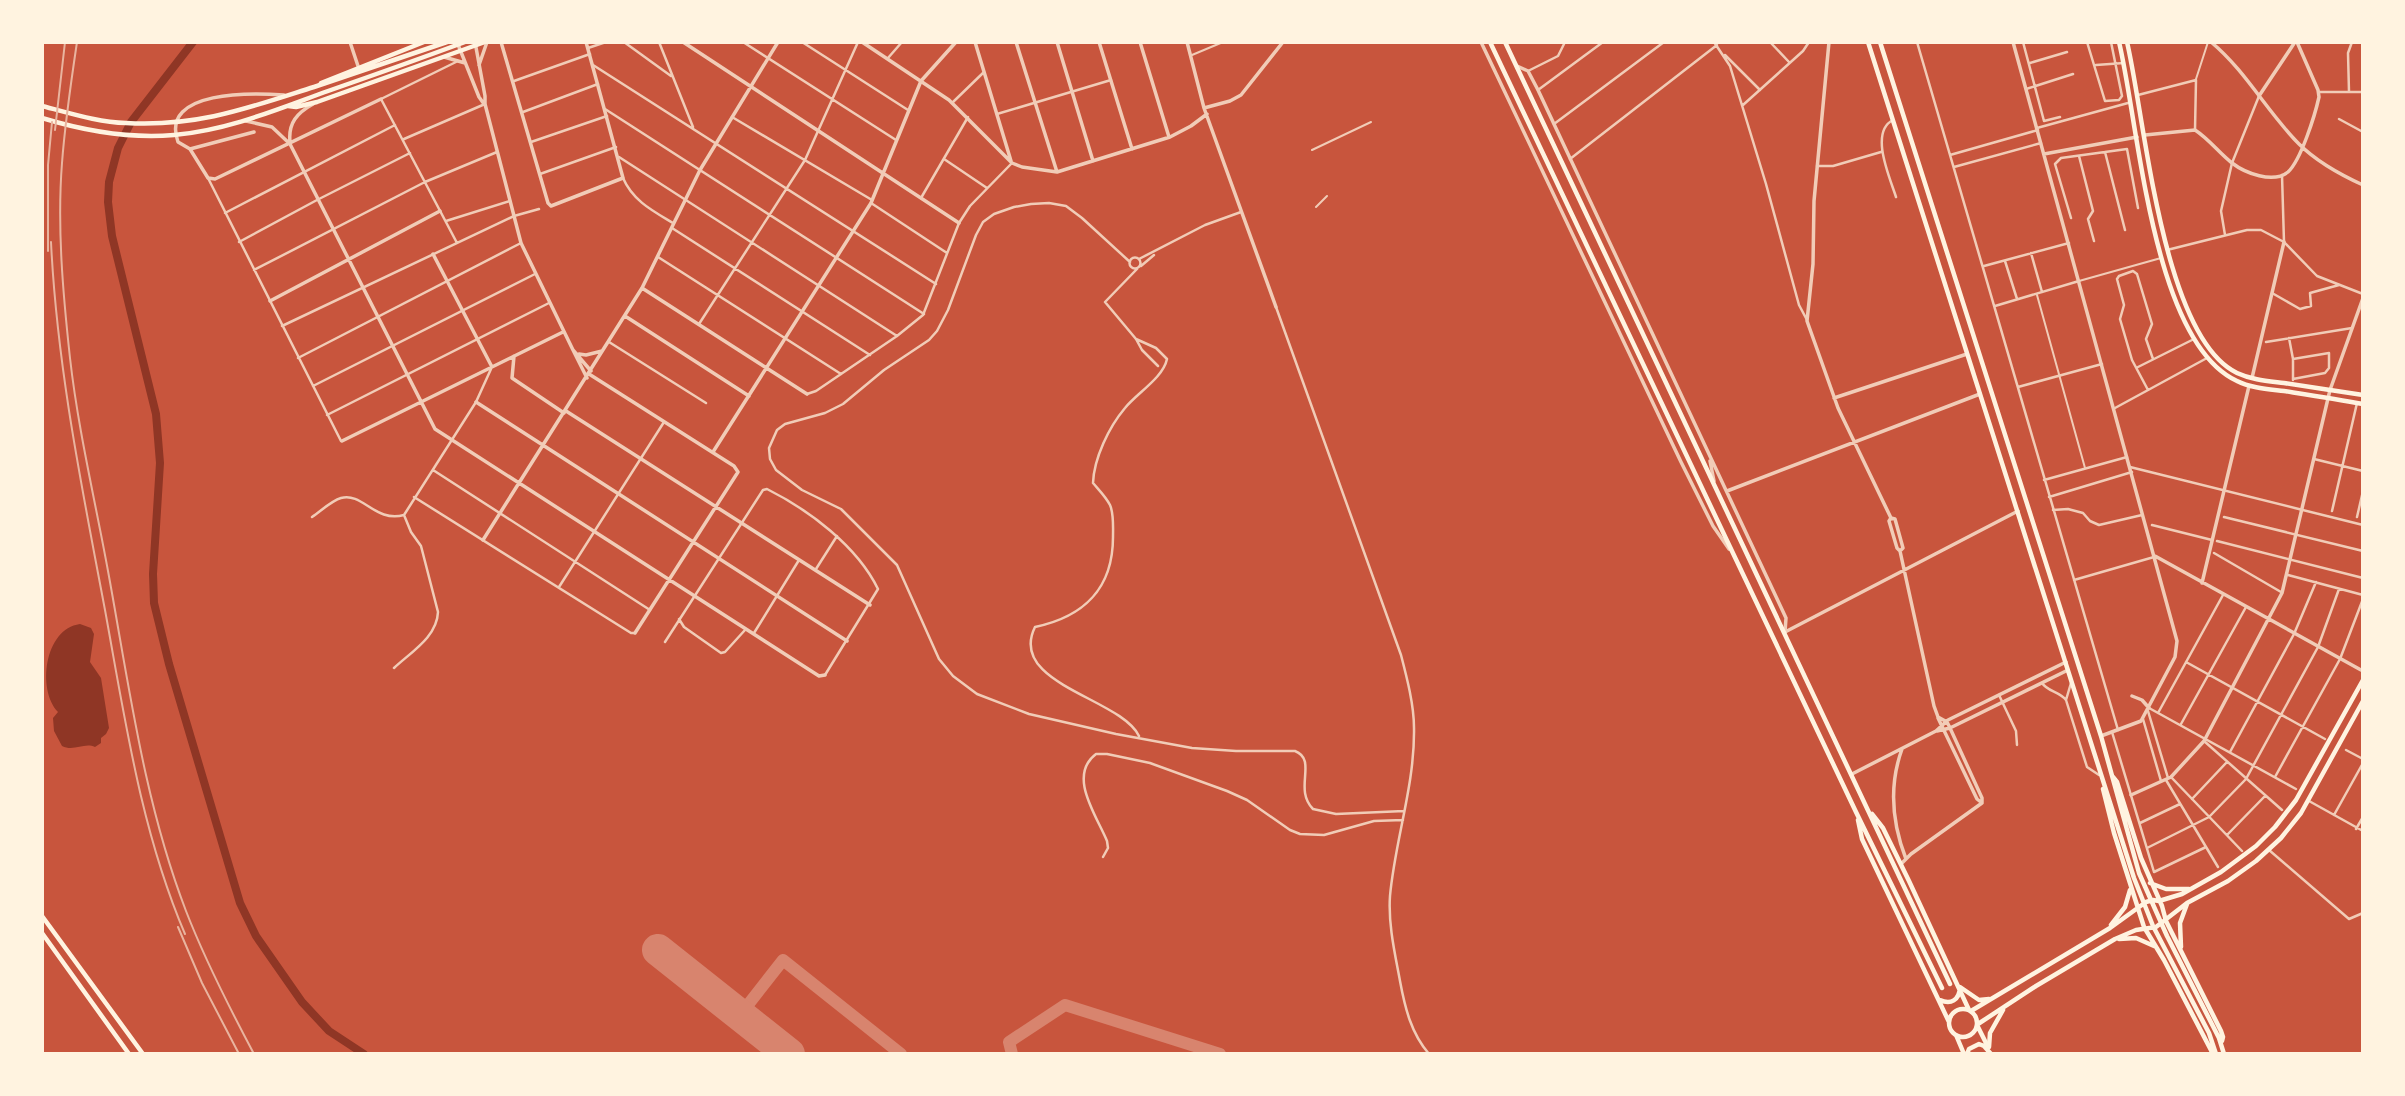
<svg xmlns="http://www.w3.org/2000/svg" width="2405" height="1096" font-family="Roboto,sans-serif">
<rect width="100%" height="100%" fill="#c8553d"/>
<!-- water -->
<path fill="#8f3625" d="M 80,624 L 91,628 L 94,634 L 90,662 L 101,678 L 109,728 L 106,734 L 101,738 L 101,743 L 95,747 C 84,742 74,752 62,746 L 54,731 L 53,718 L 58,712 C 37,690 44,629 80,624 Z"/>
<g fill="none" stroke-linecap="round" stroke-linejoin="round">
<!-- river -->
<path stroke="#8f3625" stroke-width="8" d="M 193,42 L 131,122 L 118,148 L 109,182 L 108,202 L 112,236 L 156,414 L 160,463 L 153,574 L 154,603 L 169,664 L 240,903 L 256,936 L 302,1002 L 329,1031 L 364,1054"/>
<!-- taxiway -->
<path stroke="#d8846e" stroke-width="12" d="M 740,1015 L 783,960 L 901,1054
M 1012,1054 L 1009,1042 L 1065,1005 L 1220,1054"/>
<!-- runway -->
<path stroke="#d8846e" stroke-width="32" d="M 658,950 L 789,1054"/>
<!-- service -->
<path stroke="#f1ccb7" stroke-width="2" d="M 1192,55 L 1223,42"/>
<!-- pedestrian -->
<path stroke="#f1ccb7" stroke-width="2" d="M 2196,79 L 2208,42
M 1312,150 L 1371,122
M 1316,207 L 1327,196
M 2079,281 L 2161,258
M 2037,295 L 2085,468"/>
<!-- minor -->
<path stroke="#f1ccb7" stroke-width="2.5" d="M 624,42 L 671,76
M 659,42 L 693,127
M 743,42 L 896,140
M 802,42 L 908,110
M 1714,42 L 1730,66 L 1766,184 L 1799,305 L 1807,320
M 1770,42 L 1789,62
M 1917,42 L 2118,730
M 2023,42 L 2044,121 L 2060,117
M 2087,42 L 2105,101 L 2119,100 L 2122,96 L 2111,42
M 588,48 L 606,42
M 1725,55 L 1760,90
M 888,58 L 902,42
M 2030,63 L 2067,52
M 593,65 L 936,284
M 2096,65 L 2124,63
M 1528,71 L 1558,56 L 1565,42
M 514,81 L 590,54
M 2026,89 L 2073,74
M 1538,90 L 1603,42
M 2319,92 L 2363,92
M 2349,92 L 2348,53 L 2352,42
M 2138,95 L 2196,80 L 2195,130
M 952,103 L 984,72
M 1743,105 L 1803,51 L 1809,42
M 605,109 L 924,314
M 523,112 L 598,84
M 997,114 L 1111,80
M 732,117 L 872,200
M 2339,119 L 2363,132
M 1893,120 C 1869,132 1890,178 1896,197
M 1554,124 L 1664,42
M 2037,128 L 2128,103
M 404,139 L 485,104
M 531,142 L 607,116
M 2105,152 L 2125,230
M 1950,155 L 2038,130
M 2079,156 L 2093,211 L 2088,219 L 2094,241
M 619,157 L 897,336
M 944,159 L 987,188
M 1570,159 L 1717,45
M 1817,166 L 1833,166 L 1881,152
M 1954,167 L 2041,143
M 540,174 L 616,147
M 2282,175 L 2284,242
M 208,178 L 341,441
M 623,178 C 633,201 653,211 673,223
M 921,198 L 968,117
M 871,203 L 947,253
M 225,213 L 395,125
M 2071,218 L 2055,164 L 2061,158 L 2127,149 L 2138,208
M 446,221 L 510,201
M 672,228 L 870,355
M 2225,235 L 2221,211 L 2232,163 L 2259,96
M 239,242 L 317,200 L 410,153
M 457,243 L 381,99 L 458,61
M 2167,250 L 2247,230 L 2261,230 L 2284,242 L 2317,276 L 2363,294
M 2031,253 L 2042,292
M 658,257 L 841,374
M1129.5 263a5.5 5.5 0 1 1 11 0a5.5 5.5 0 1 1-11 0Z
M 1139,259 L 1205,225 L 1241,212
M 2005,261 L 2017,299
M 1130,262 L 1082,218 L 1066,206 L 1049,203 L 1031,204 L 1014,207 L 994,214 L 983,222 L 976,235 L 948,310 L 937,331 L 929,340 L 884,370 L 843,404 L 825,413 L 785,424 L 777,430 L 769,448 L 770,459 L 776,470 L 802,490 L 841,509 L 897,565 L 939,659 L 953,676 L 977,694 L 1029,714 L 1116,734 L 1192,748 L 1236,751 L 1295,751 C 1318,760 1293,789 1313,809 L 1336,814 L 1404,811
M 1141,266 L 1154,255
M 1984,266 L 2069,243
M 1137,269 L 1105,302 L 1136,339 L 1142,350 L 1158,366
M 254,270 L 425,182 L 497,152
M 2272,293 L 2300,309 L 2311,306 L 2310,293 L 2339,285
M 1995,306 L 2079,281
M 1276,307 L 1401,655 C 1407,678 1414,705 1414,728 C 1415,785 1395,840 1390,896 C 1388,924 1395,954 1400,981 C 1405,1008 1411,1033 1429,1054
M 699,324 L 805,160 L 858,42
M 282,326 L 514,216 L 539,209
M 2289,338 L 2293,359 L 2293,380
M 1136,339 L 1156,348 L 1167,359 C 1163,378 1137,393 1125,408 C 1109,427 1094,458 1093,483 C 1099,490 1106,497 1110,505 C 1114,514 1113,527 1113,537 C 1113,589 1083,617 1035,627 C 1007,684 1121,698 1139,736
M 609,342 L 706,403
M 2266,342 L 2352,328
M 298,358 L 521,243
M 2138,367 L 2194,339
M 2293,379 L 2325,373 L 2329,368 L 2329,353 L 2293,359
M 313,386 L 535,274
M 2018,387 L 2102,364
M 2148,390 L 2132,360 L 2120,319 L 2124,305 L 2117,279 L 2119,276 L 2133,271 L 2137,274 L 2152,324 L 2146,339 L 2153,359
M 807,394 L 816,391 L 897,336 L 923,315 L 959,223 L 970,206 L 1011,164
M 2115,408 L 2207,358
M 327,415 L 549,303
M 2314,459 L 2363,471
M 2130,467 L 2363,525
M 433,470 L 650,610
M 2044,480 L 2127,457
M 414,497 L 631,633 L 634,633
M 2049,497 L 2132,472
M 2053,510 L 2068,509 L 2083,513 L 2090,521 L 2099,525 L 2142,515
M 2332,511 L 2357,403
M 312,517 C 321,511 331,501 341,498 C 363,492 375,523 404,515 L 476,402 L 491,369
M 2224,517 L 2363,551
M 2357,517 L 2363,491
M 2152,525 L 2212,540
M 2217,541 L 2363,578
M 2214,553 L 2281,592
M 816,569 L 837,536
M 2288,575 L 2363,595
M 2074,580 L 2154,557
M 559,587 L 664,422
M 679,619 L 684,627 L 721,653 L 725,652 L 745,630
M 754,633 L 799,560
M 665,642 L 763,490 L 767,489 C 809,510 857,546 878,589 L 825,675
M 2186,662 L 2325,739
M 394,668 C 411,652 437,637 438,612 L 421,546 L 411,532 L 404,515
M 2042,683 C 2048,692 2059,691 2066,700 L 2087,767 L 2099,775
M 1999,695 L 2016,731 L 2017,745
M 2066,700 L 2071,683
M 2149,708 L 2296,789
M 2148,711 L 2168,778
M 2158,713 L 2223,595
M 2143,719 L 2161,781
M 2181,724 L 2246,607
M 2112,732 L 2154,872 L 2206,847
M 2204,741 L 2282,810
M 2346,750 L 2363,759
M 2230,752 L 2294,634 L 2316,582
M 2171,777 L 2242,851
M 2275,777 L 2340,659 L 2363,599
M 2166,780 L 2218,867
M 2192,799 L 2227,762
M 2309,801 L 2363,831
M 2334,815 L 2363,763
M 2140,823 L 2180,804
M 2356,829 L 2363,817
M 2227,835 L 2265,796
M 2147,848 L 2209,817 L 2246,779 L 2318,647 L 2339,589
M 2269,850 L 2349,919 L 2363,913
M 1103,857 L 1108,848 L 1107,841 C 1097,816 1067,776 1096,754 L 1107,754 L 1150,763 L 1227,791 L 1247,800 L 1290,830 L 1300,834 L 1324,835 L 1374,821 L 1403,820"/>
<!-- tertiary -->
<path stroke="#f1ccb7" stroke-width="3.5" d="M 350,42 L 358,66
M 457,42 L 479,97 L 484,104
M 475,42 L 485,96 L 485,104 L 521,243 L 573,350
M 501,42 L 548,203 L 551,206 L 623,178 L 586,42
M 683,42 L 959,223
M 862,42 L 949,100 L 1012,163 L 1022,167 L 1057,172 L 1170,137 L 1191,126 L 1207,114
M 975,42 L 1011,161
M 1016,42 L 1057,172
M 1057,42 L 1093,161
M 1099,42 L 1132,149
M 1140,42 L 1169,137
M 1187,42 L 1204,108 L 1276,307
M 1481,42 L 1681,462 L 1713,526 L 1729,549
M 1829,42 L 1814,201 L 1813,264 L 1807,321 L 1838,408 L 1891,518 L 1895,519 L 1903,548 L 1900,551 L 1934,706 L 1938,717 L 1947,722 L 1950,728 L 1982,798 L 1982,803
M 2013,42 L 2177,641 L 2175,657 L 2141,721 L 2101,736
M 2211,42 C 2246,71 2267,112 2299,144 C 2317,162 2341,175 2363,185
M 444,57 L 465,63
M 479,65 L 487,42
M 1517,66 L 1528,71 L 1538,90 L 1786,618 L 1785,632
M 2259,96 L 2295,42
M 1204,108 L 1230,101 L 1241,95 L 1283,42
M 246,121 L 272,127 L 290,144 L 435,429 L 819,676 L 825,675
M 254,132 L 190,149 L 178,142 C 159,89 255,93 284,95
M 2145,135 L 2195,130 C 2209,139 2219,153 2232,163 C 2245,173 2273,184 2288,172 C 2301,160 2315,115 2319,97 L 2318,90 L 2297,42
M 290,142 C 288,123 297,113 313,104
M 190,149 L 208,178 L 215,179 L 381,99
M 2044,154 L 2137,137
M 433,254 L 492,367
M 642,288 L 807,394
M 270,301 L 440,211
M 625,316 L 749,396
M 579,354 L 586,355 L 602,351
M 514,356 L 512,378 L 564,413
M 589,374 L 734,466 L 738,472 L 635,633
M 587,378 L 573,350 L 591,371
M 2252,378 L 2284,242
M 1834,398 L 1967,354
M 476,402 L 847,641
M 566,411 L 870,605
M 342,441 L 563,332
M 713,452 L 871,203 L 921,81 L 956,42
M 1710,461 L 1714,481
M 1727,491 L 1980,394
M 1891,518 L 1889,521 L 1897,548 L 1900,551
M 483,540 L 642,288 L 700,170 L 778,42
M 2155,556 L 2361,670
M 2202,583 L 2249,386
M 1785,632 L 2018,511
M 2132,696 L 2142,700 L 2149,708
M 1938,718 L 1977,799 L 1982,803
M 1937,731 L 1950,728 L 2068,670
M 1902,749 C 1889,785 1892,823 1906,859
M 1852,774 L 1936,731 L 1948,720 L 2066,662
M 2131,795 L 2171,777 L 2204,741 L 2282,593 L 2330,390 L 2363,298
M 1901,864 L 1911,854 L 1982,803"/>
<!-- secondary -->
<path stroke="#fff3e0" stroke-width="4.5" d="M 2119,42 C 2139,125 2152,342 2237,381 C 2251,388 2268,389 2284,391 C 2310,395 2337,399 2363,404
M 2127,42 C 2145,118 2162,337 2237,373 C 2252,380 2268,381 2284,383 C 2310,387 2337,391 2363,395"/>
<!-- primary -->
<path stroke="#fff3e0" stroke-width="4.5" d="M 1868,42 L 2134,878 L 2153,926 L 2209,1033 L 2216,1054
M 1880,42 L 2101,736 L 2139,873 L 2167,936 L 2219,1038 L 2224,1054
M 321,83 L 424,42
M 42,106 C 70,113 97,122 126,123 C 198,127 248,108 314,87 C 359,72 403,57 447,42
M 288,106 L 296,107 L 317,102 L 485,42
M 42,118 C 85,131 129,139 174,135 C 229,130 278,109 328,91 C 374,75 419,59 465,42
M 2113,777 L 2117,782 L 2141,858 L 2162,906 L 2166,921 L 2221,1031 L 2223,1037 L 2222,1041
M 2103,789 L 2114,833 L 2144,927 L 2164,960 L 2213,1054
M 2150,883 L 2166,889 L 2189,889
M 42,916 L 143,1054
M 2111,925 L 2125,907 L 2130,890
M 42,933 L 129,1054
M 2119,939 L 2136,938 L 2154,946
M 2181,947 L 2180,923 L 2187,904
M 1960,987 L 1979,1000 L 1989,999
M 1971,1011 L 2110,928 L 2146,902 L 2153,900 L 2159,901 L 2182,894 L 2221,872 L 2256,846 L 2275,827 L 2296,800 L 2363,680
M 1978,1024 L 2036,986 L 2115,939 L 2136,930 L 2156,927 L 2187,903 L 2228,881 L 2256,861 L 2281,838 L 2301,813 L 2363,701
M 1989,1047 L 1990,1033 L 2003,1010"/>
<!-- trunk -->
<path stroke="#fff3e0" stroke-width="4.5" d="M 1490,42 L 1856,812 L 1942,988
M 1505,42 L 1950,984
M 1872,814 L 1883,828 L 1909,881 L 1969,1010
M 1858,820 L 1862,839 L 1949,1022
M 1940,1000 C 1951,1005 1959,1000 1960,988
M1949 1023a14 14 0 1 1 28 0a14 14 0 1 1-28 0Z
M 1978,1027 L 1988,1047
M 1956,1035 L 1964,1054
M 1967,1054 L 1969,1049 L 1979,1044 L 1984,1046 L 1991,1054"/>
<!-- rail -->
<path stroke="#e9b49f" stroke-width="2" d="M 77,42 C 71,82 65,122 62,163 C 57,227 63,294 70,358 C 78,429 95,500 108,571 C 129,685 144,802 186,911 C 205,960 229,1007 254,1054
M 55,130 L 65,42
M 51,242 C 57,367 82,488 105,610 C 125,719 141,831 185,934
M 48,251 L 48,165 L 52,122
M 178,927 L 202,983 L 239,1054"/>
</g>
<!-- border -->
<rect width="2405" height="1096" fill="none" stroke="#fff3e0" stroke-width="88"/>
</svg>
